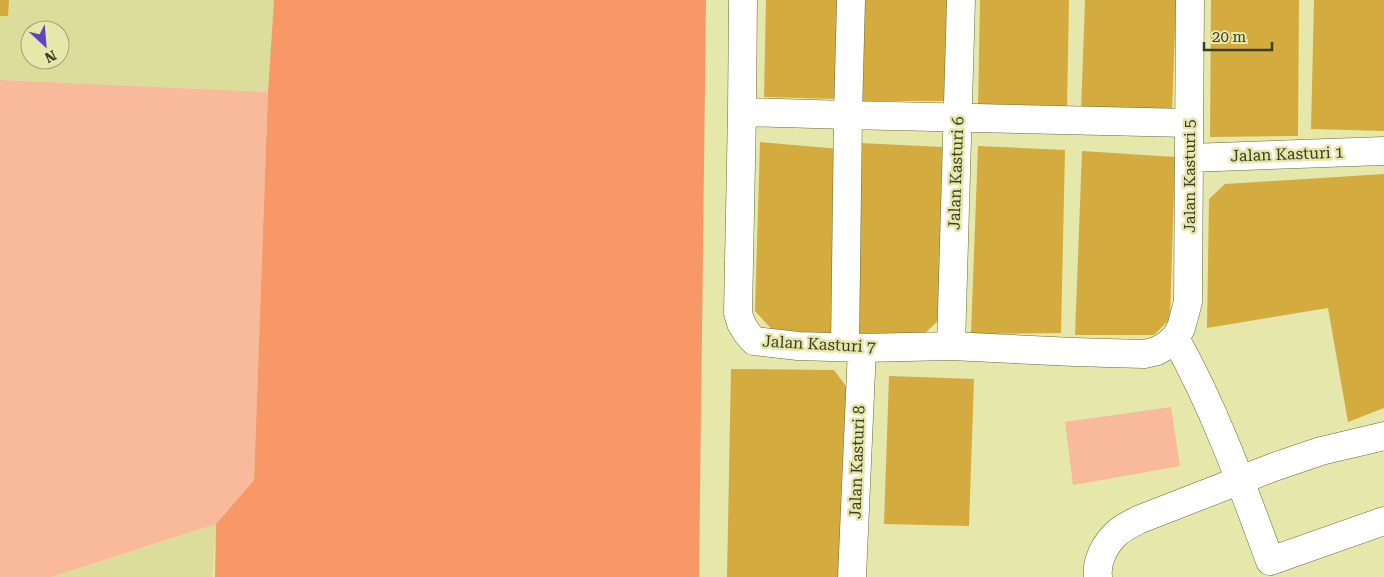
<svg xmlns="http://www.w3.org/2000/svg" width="1384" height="577" font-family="'Roboto Serif',serif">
<rect width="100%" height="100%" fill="#e6e7ab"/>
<!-- built -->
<path fill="#dcdd9a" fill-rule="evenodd" d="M 0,0 L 274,0 L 268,92 L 0,80 ZM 30,30 L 60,30 L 60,60 L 30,60 Z
M 216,524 L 212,577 L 51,577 L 127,553 Z"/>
<!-- green -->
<path fill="#f8ba9a" d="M 0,80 L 268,92 L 254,480 L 216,524 L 51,577 L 0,577 Z
M 1171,407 L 1180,466 L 1073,485 L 1065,422 Z"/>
<!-- forest -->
<path fill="#f79866" d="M 274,0 L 706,0 L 699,577 L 215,577 L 216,524 L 254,480 L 268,92 Z"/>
<!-- building -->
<path fill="#d3ab3f" d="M 0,0 L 9,0 L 8,16 L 0,16 Z
M 766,0 L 839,0 L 837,99 L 764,97 Z
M 860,0 L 949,0 L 944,101 L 857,101 Z
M 980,0 L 1069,0 L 1067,109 L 978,108 Z
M 1085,0 L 1176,0 L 1172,112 L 1081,112 Z
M 1211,0 L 1299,0 L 1298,136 L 1210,137 Z
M 1314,0 L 1384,0 L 1384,131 L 1311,129 Z
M 760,142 L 840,149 L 833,333 L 777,335 L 755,311 Z
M 860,143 L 942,147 L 941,318 L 924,334 L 854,333 Z
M 978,146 L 1065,150 L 1061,333 L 971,334 Z
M 1082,151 L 1175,157 L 1170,319 L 1154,335 L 1075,335 Z
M 1384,174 L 1384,408 L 1348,422 L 1328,308 L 1207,328 L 1209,199 L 1225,184 Z
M 731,369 L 834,370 L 848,389 L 841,577 L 727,577 Z
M 889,376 L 974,379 L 969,526 L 884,524 Z"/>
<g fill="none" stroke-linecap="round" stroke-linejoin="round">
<!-- minor casing -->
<g stroke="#6a6932" stroke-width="29">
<path id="minor" d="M 743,0 L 742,112 L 738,313 L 741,323 L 747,333 L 754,341 L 798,346 L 862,348 L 951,346 L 1074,352 L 1144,354 L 1157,351 L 1167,345 L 1175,338 L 1181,328 L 1188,302 L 1190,0
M 742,112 L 848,115 L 1188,123
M 1190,158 L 1384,151
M 1175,338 C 1215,409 1242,485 1270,561 L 1384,521
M 951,346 L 961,0
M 845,347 L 848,115 L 851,0
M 852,577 L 862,348
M 1098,577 C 1096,561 1105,544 1117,533 C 1122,528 1131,524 1138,520 L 1274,467 L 1321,451 L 1384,436"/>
</g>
<!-- minor -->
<use href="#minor" stroke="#fff" stroke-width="28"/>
</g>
<g text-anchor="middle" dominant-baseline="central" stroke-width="5" stroke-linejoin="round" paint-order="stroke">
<!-- street labels -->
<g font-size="16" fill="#3d3d25" stroke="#e6e7ab">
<text transform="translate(1287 154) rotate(-2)">Jalan Kasturi 1</text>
<text transform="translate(956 173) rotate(-88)">Jalan Kasturi 6</text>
<text transform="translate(1189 176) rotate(-90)">Jalan Kasturi 5</text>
<text transform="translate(819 344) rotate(3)">Jalan Kasturi 7</text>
<text transform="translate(857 462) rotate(-88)">Jalan Kasturi 8</text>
</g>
</g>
<!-- north arrow -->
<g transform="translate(45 45) rotate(154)"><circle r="24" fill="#e6e7ab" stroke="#a2a375"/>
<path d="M0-4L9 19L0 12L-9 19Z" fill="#6044bd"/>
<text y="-8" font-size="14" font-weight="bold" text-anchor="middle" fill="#3d3d25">N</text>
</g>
<!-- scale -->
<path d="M1204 42v8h68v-8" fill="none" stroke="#3d3d25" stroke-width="2.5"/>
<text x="1212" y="42" font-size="15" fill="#3d3d25" stroke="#e6e7ab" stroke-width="4" paint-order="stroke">20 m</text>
</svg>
